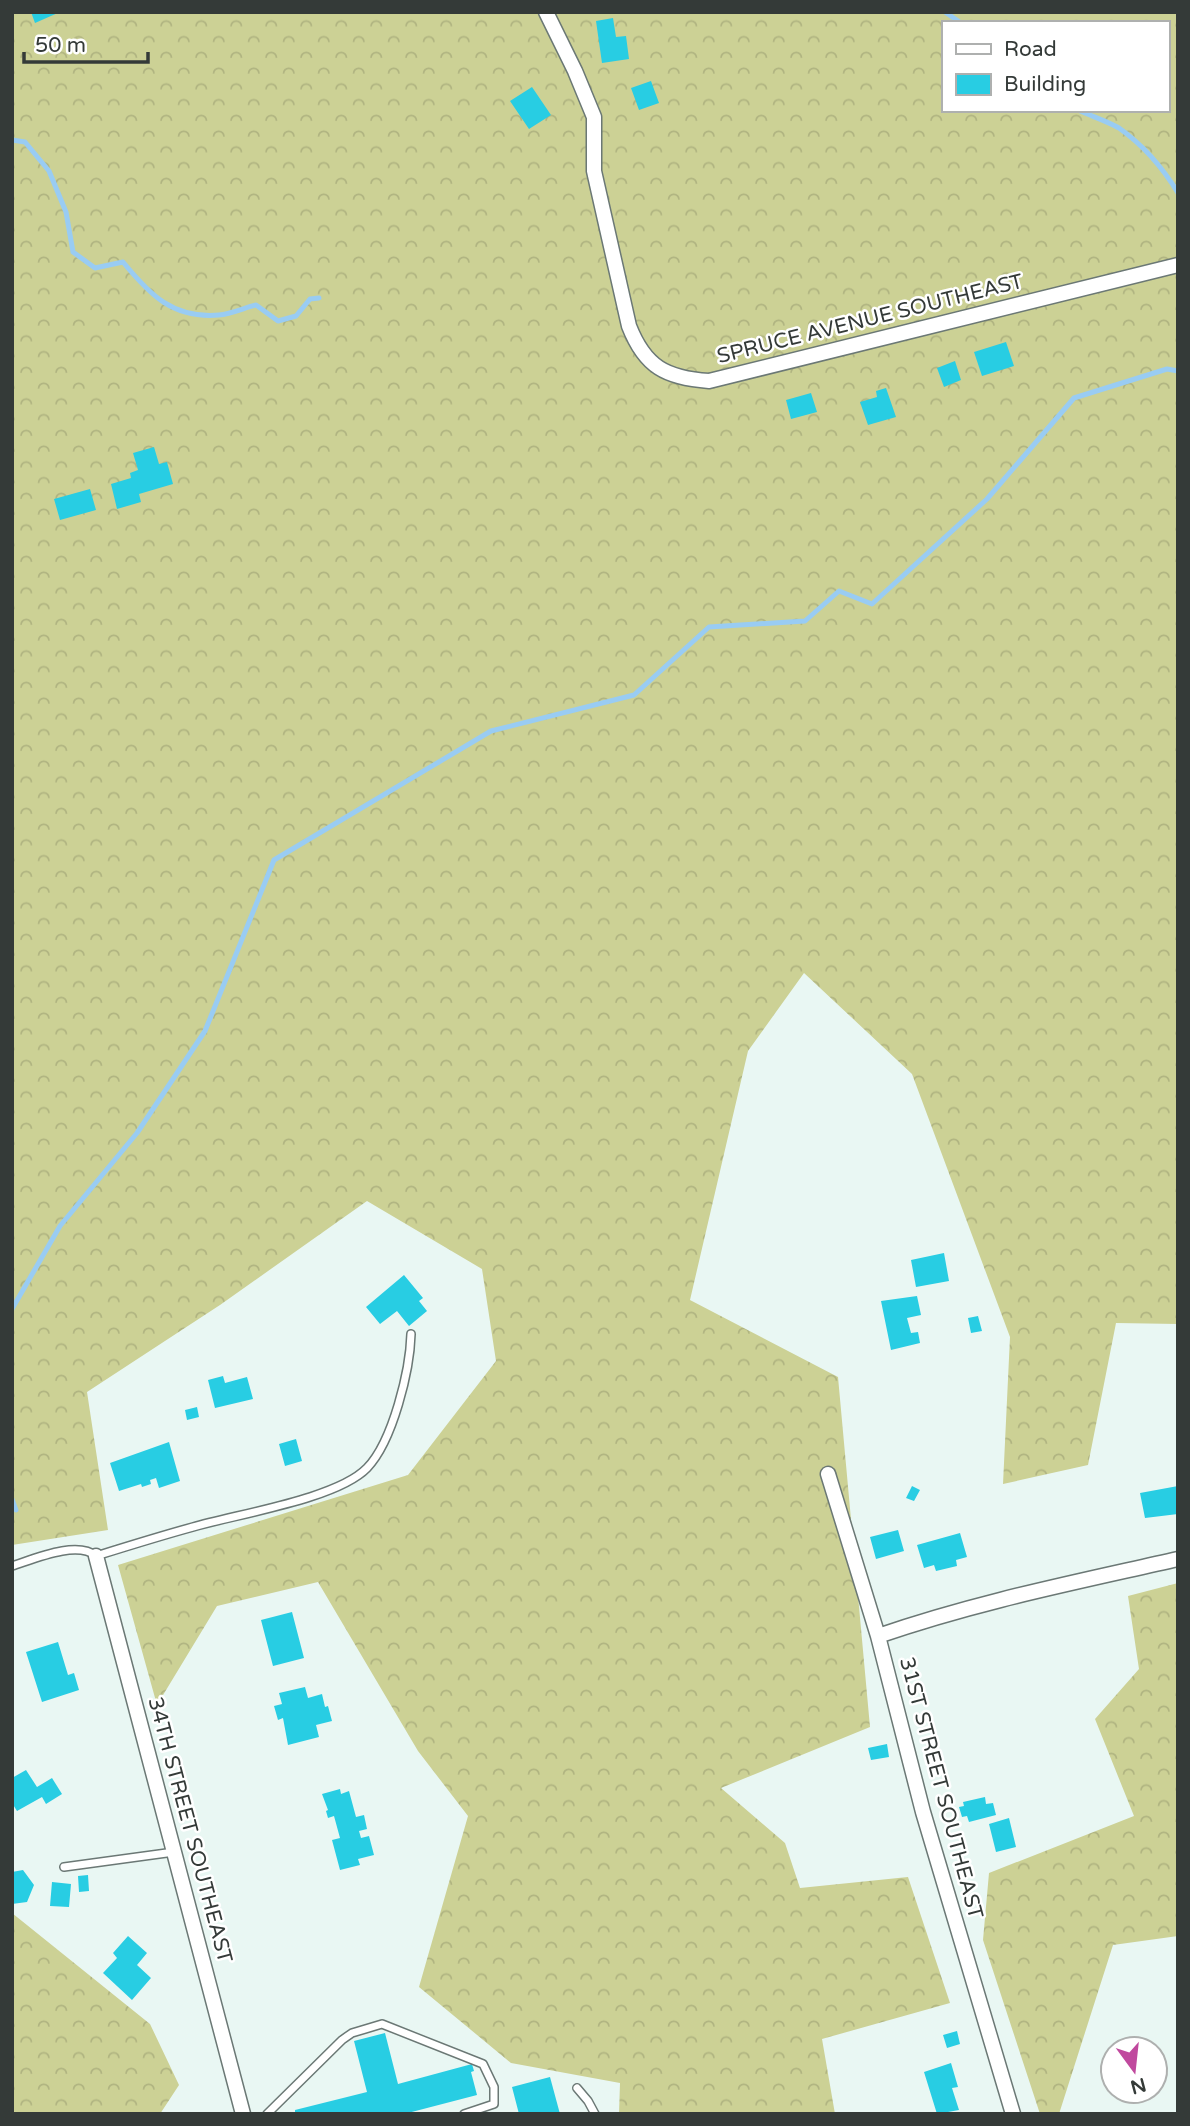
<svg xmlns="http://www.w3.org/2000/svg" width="1190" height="2126" font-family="'Varela Round',sans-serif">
<defs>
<pattern id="forest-crowns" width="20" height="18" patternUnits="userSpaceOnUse" patternTransform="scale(1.75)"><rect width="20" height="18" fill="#ccd195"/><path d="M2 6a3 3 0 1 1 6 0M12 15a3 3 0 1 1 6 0" fill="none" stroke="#b0b481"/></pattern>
</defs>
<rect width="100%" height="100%" fill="#e9f7f3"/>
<!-- forest -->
<path fill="url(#forest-crowns)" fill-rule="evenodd" d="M 12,12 L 1178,12 L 1178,1324 L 1116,1323 L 1088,1465 L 1003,1484 L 1010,1337 L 912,1074 L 804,973 L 748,1051 L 690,1300 L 838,1377 L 870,1727 L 721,1788 L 785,1843 L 800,1888 L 908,1877 L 950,2003 L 822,2039 L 835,2114 L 619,2114 L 620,2083 L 511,2063 L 419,1987 L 468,1816 L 418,1751 L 318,1582 L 217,1606 L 157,1705 L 118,1565 L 408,1475 L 496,1361 L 482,1269 L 367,1201 L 220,1305 L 87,1392 L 108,1530 L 12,1545 ZM 943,23 L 1167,23 L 1167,110 L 943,110 Z
M 1178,1583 L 1178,1936 L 1113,1945 L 1059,2114 L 1040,2114 L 983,1940 L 989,1873 L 1134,1816 L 1095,1719 L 1139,1669 L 1128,1596 Z
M 12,1913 L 150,2024 L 179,2085 L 160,2114 L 12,2114 Z"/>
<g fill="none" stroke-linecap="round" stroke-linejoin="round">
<!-- stream -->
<path stroke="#99ccf3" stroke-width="5" d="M 945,12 L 961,23
M 1078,110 C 1091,116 1107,121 1119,128 C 1143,145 1163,168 1178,193
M 12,140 L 25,142 L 49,171 L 66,212 L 73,252 L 95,268 L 123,262 C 150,295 173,319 219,315 C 231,314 244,308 256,305 L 278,321 L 296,316 L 310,299 L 319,298
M 12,1309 L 60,1226 L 137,1133 L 205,1031 L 274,860 L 491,731 L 634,695 L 709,627 L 805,621 L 839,591 L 872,604 L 987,499 L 1074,398 L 1167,369 L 1178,371
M 12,1499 L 16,1510"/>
</g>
<!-- building -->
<path fill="#28cde3" d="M 31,12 L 60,12 L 35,23 Z
M 613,18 L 616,37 L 626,36 L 629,59 L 602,63 L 596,21 Z
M 651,81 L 659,103 L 639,110 L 631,88 Z
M 532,87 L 551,115 L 529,129 L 510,101 Z
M 1006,342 L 1014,366 L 982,376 L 974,352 Z
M 955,361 L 961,380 L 944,387 L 937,368 Z
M 886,388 L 896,417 L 868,425 L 860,402 L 877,397 L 876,391 Z
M 811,393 L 817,412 L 791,419 L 786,400 Z
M 154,447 L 159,464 L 167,462 L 173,484 L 139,494 L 141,502 L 117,509 L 111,484 L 131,478 L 130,473 L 138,470 L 133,453 Z
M 90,489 L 96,510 L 60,520 L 54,499 Z
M 944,1253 L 949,1281 L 916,1287 L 911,1260 Z
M 404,1275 L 423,1298 L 419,1301 L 427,1311 L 409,1326 L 397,1311 L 380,1324 L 366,1307 Z
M 917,1296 L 921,1315 L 907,1318 L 911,1333 L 918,1332 L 920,1343 L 891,1350 L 881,1301 Z
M 978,1316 L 982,1331 L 971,1333 L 968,1318 Z
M 223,1376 L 225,1383 L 247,1377 L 253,1399 L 215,1408 L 208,1380 Z
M 197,1407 L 199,1417 L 187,1420 L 185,1410 Z
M 296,1439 L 302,1461 L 285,1466 L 279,1444 Z
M 169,1442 L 180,1481 L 159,1488 L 156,1478 L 150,1480 L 151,1484 L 142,1487 L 141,1484 L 119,1491 L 110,1463 Z
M 912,1486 L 920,1490 L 914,1501 L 906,1498 Z
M 1178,1486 L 1178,1514 L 1145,1518 L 1140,1493 Z
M 898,1530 L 904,1551 L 876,1559 L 870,1537 Z
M 960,1533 L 967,1557 L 956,1560 L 957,1566 L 936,1571 L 934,1565 L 924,1568 L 917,1545 Z
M 292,1612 L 304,1658 L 273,1666 L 261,1620 Z
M 58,1642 L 68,1675 L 74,1673 L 79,1690 L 42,1702 L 26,1652 Z
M 305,1687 L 308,1698 L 322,1694 L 325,1707 L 328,1706 L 332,1721 L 316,1725 L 319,1737 L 288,1745 L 283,1718 L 278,1720 L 274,1706 L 282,1704 L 279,1693 Z
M 887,1744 L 889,1757 L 871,1760 L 868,1748 Z
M 26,1770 L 37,1787 L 52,1778 L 62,1794 L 46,1804 L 42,1797 L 17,1811 L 12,1803 L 12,1778 Z
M 340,1789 L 341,1794 L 349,1791 L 356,1817 L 364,1815 L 367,1829 L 359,1831 L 361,1838 L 369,1836 L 374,1855 L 358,1859 L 360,1865 L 340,1870 L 332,1840 L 340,1838 L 334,1816 L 328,1818 L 326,1811 L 328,1810 L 322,1794 Z
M 985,1797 L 986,1804 L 993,1803 L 996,1815 L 969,1822 L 967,1816 L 962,1817 L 959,1807 L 964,1806 L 963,1802 Z
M 1009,1818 L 1016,1847 L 996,1852 L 989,1824 Z
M 23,1870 L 34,1885 L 27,1902 L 12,1904 L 12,1872 Z
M 88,1875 L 89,1891 L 79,1892 L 78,1876 Z
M 52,1882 L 71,1884 L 69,1907 L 50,1906 Z
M 128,1936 L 147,1953 L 137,1965 L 151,1978 L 132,2000 L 103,1973 L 117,1958 L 113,1953 Z
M 957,2031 L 960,2044 L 947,2048 L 943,2035 Z
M 385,2033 L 398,2084 L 472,2064 L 474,2071 L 471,2072 L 477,2095 L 404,2114 L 295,2114 L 295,2110 L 367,2092 L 354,2041 Z
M 951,2063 L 958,2087 L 952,2088 L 959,2110 L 937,2114 L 924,2072 Z
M 550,2077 L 560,2114 L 519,2114 L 512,2087 Z"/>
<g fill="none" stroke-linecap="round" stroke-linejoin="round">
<!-- service casing -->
<g stroke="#6b7875" stroke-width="10">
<path id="service" d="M 12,1566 C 34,1559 77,1540 96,1556 C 128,1546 160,1536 193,1527 C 237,1514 337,1499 367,1468 C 393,1441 410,1370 411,1334
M 64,1867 L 174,1852
M 577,2088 L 588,2101 L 595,2114
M 267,2114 L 342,2040 L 352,2033 L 382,2024 L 483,2064 L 494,2087 L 494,2104 L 464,2114"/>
</g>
<!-- minor casing -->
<g stroke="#6b7875" stroke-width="17">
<path id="minor" d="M 546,12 L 575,71 L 594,117 L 594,171 L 629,326 C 645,367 666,378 709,381 L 1178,265
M 828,1474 L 878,1636 L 923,1812 L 1013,2114
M 96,1556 L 243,2114
M 878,1636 C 976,1602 1077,1582 1178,1559"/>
</g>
<!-- service -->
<use href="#service" stroke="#fff" stroke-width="7"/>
<!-- minor -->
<use href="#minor" stroke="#fff" stroke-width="14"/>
</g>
<g text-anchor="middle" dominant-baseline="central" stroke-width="5" stroke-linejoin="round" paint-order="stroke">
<!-- street labels -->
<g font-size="21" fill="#343a38" stroke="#fff">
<text transform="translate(870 319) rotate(-14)">SPRUCE AVENUE SOUTHEAST</text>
<text transform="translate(941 1788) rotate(75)">31ST STREET SOUTHEAST</text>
<text transform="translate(190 1830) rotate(75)">34TH STREET SOUTHEAST</text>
</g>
</g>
<!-- border -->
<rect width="1190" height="2126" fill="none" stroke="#343a38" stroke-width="28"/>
<!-- legend -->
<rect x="942" y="21" width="228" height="91" fill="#ffffff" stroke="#aeb0af" stroke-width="2"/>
<rect x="956" y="44" width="35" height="10" fill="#ffffff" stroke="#aeb0af" stroke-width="2"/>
<text x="1004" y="56" font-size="21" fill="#343a38">Road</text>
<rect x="956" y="74" width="35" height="21" fill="#28cde3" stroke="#aeb0af" stroke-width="2"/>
<text x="1004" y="91" font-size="21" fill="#343a38">Building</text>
<!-- north arrow -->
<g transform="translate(1134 2070) rotate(165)"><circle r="33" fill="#ffffff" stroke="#aeb0af" stroke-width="2"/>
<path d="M0-5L12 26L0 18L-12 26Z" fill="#c0499e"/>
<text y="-10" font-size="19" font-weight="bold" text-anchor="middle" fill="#343a38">N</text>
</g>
<!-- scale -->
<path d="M24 52v10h124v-10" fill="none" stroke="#343a38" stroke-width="3.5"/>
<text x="35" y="52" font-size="21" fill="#343a38" stroke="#ffffff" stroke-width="5" paint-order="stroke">50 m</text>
</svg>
